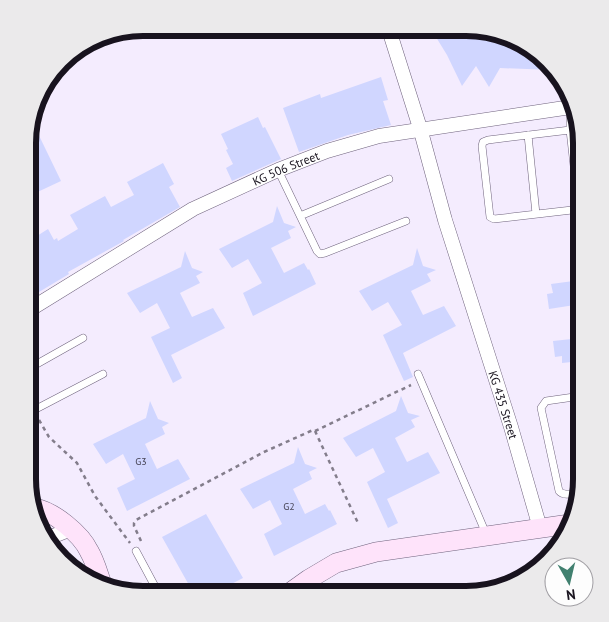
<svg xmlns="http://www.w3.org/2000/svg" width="609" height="622" font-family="'PT Sans',sans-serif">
<rect width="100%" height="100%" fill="#f4ecfe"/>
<!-- building -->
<path fill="#d0d6ff" d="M 480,28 L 524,43 L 553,70 L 500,68 L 489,87 L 476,66 L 462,86 L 447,55 L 431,29 Z
M 381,77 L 388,100 L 383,101 L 391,125 L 348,135 L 299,152 L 283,108 L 320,94 L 321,98 Z
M 258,117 L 263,128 L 265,127 L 281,159 L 232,181 L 226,168 L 233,164 L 226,150 L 228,149 L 221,134 Z
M 31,119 L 61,181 L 29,196 L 30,121 Z
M 163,163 L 174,184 L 169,187 L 180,207 L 123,240 L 124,241 L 68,272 L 69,274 L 29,298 L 29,241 L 48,229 L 54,240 L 57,238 L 58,241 L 78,229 L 70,215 L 105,196 L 111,207 L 134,195 L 127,182 Z
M 277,206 L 284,223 L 296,227 L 288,231 L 291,238 L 271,248 L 284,273 L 304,263 L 308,270 L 309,269 L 316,284 L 253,316 L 243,293 L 262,283 L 248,259 L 232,268 L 219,249 L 273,222 Z
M 417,248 L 423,266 L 436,270 L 427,274 L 431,281 L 411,291 L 423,315 L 444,306 L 456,326 L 403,353 L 413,377 L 404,381 L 383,335 L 402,325 L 388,302 L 372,311 L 359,291 L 413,265 Z
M 185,251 L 192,268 L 203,272 L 196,276 L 200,283 L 180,293 L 192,317 L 213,308 L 225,328 L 171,355 L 182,378 L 173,383 L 151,337 L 170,328 L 157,303 L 140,313 L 127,293 L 181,267 Z
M 581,280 L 581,304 L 549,309 L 547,294 L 553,293 L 551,284 Z
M 581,338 L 581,361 L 562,363 L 562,356 L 555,357 L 553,341 Z
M 401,396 L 408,413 L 420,416 L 411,420 L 415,427 L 395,438 L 407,462 L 428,452 L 440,473 L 387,499 L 398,523 L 388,528 L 367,482 L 385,472 L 373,448 L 356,457 L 343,438 L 396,411 Z
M 150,401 L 158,419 L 169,423 L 162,427 L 165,434 L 145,444 L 157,469 L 178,459 L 190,479 L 127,511 L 117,488 L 135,479 L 123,454 L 106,464 L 93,444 L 146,418 Z
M 298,447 L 305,464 L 317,468 L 309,472 L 312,479 L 293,489 L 305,514 L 325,504 L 329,511 L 330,510 L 337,524 L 274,556 L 264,534 L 282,524 L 270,500 L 253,509 L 240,489 L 294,463 Z
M 206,514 L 243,578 L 212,594 L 194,594 L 162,537 Z"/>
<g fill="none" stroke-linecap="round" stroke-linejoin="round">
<!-- lane casing -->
<g stroke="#6f637d" stroke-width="8">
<path id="lane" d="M 570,107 L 570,130 L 578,202 L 576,207 L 572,210 L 494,219 L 490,217 L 482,146 L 483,142 L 488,140 L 570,130
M 528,135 L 536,214
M 278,170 L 317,251 L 320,254 L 325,253 L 406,221
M 300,216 L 389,179
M 28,369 L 83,338
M 418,374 L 487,536
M 28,406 L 36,409 L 103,374
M 579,493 C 572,494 563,496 559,491 L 541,408 L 546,401 L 581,396
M 136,551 L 159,594"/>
</g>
<!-- street casing -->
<g stroke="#6f637d" stroke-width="15">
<g id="street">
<path id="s1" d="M 389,30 L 420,128 L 445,220 L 511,427 L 540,528"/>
<path id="s2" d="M 29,310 L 193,209 L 278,170 L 327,151 L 379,136 L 571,107"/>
<path d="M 46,539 L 71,529"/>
</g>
</g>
<!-- secondary casing -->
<g stroke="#6f637d" stroke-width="20">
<path id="secondary" d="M 35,508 C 53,511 81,534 89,551 C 95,561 98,573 102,584
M 288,594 L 309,579 L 336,563 L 376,552 L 570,524"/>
</g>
<!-- path -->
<path stroke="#837d8b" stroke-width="2.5" stroke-dasharray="4 4" stroke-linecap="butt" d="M 39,420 L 49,437 L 77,463 L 95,496 L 130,543
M 315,431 L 411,385
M 141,541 L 134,526 L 134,523 L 136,520 L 264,452 L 313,430 L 315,431 L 358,523"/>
<!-- lane -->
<use href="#lane" stroke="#fff" stroke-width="7"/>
<!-- street -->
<use href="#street" stroke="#fff" stroke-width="14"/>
<!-- secondary -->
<use href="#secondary" stroke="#fee3fa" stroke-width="19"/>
</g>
<g text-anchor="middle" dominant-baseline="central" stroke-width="4" stroke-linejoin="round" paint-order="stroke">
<!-- number labels -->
<g font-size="10" fill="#464456">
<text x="141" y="461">G3</text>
<text x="289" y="506">G2</text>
</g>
<!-- street labels -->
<g font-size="12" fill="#18131e" stroke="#fdfdfd">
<text stroke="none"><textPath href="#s2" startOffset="294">KG 506 Street</textPath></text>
<text stroke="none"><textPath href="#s1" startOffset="392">KG 435 Street</textPath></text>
</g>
</g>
<!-- crop -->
<path d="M0 0H609V622H0ZM143 36H466A107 107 0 0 1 573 143V479A107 107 0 0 1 466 586H143A107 107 0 0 1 36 479V143A107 107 0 0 1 143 36Z" fill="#ebeaeb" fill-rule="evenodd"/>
<path fill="none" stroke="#18131e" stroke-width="6" d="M143 36H466A107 107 0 0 1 573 143V479A107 107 0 0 1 466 586H143A107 107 0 0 1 36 479V143A107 107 0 0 1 143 36Z"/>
<!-- north arrow -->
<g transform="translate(569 582) rotate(172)"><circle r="24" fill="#fdfdfd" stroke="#a19fa4"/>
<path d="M0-4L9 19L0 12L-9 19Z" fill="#41806f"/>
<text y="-8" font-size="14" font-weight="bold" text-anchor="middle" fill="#18131e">N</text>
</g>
</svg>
